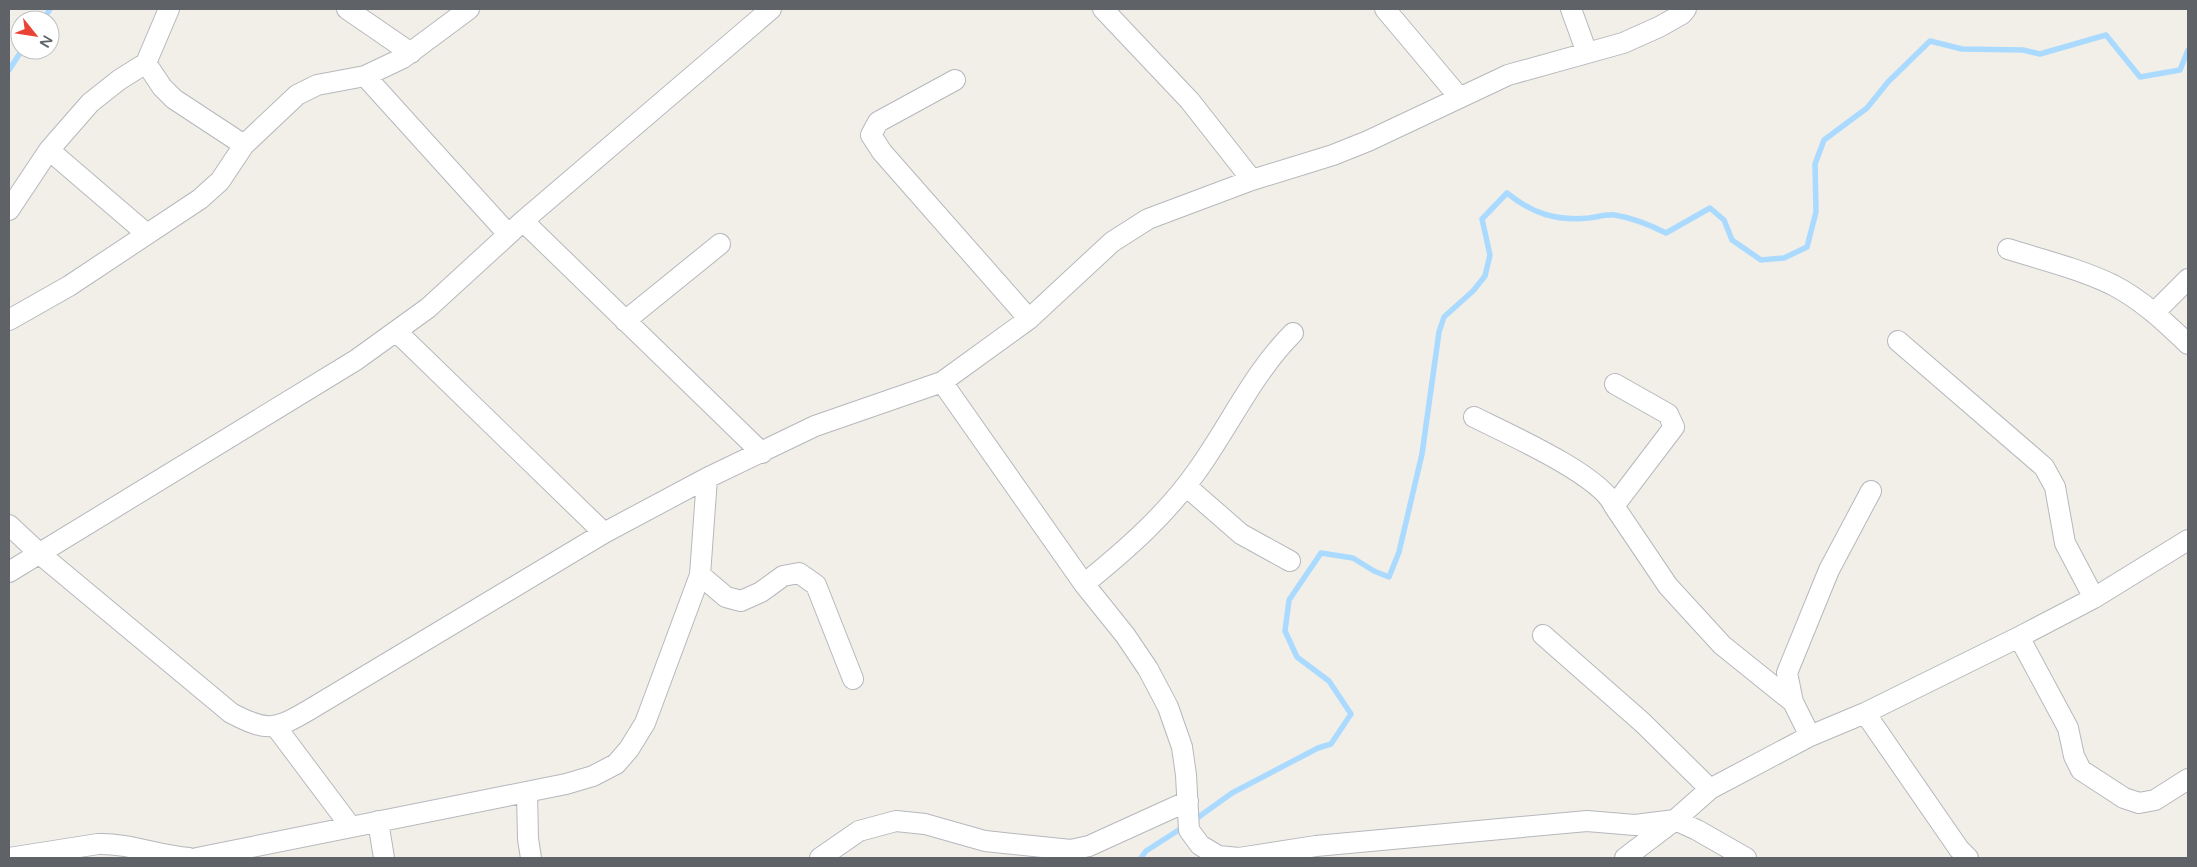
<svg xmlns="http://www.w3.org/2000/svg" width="2197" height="867" font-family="'Varela Round',sans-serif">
<rect width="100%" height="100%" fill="#f1efe8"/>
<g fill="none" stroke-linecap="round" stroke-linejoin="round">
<!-- stream -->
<path stroke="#aadaff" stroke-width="5.5" d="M 43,20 L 50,9
M 9,70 L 22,50
M 1193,821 L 1232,793 L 1318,748 L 1331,744 L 1351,714 L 1329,681 L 1297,657 L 1285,631 L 1289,600 L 1321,553 L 1353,558 L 1374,571 L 1389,577 L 1399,552 L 1422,454 L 1439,332 L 1444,317 L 1473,291 L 1485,276 L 1490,255 L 1482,219 L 1507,193 C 1533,214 1556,221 1589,218 C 1597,217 1607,214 1615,215 C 1633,218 1650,225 1666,233 L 1710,208 L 1724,220 L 1732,240 L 1761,260 L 1784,258 L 1807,247 L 1816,212 L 1815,164 L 1824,140 L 1867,108 L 1888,82 L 1930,41 L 1962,49 L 2023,50 L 2040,54 L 2106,35 L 2140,77 L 2180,70 L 2188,50
M 1141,858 L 1146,851 L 1185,826"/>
<!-- minor casing -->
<g stroke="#b5b8bc" stroke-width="22">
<path id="minor" d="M 169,9 L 146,63 L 162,87 L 174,99 L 244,145
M 347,9 L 411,53
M 1103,9 L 1190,101 L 1252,180
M 1385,9 L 1459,97
M 1571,9 L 1587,53
M 365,76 L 508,234
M 955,80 L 878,122 L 871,135 L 882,152 L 1029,319
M 49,150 L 90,103 L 119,80 L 146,63
M 9,210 L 49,150 L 147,234
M 523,221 L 762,453
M 2008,249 C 2043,260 2080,269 2113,285 C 2142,300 2165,322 2188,344
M 2154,313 L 2188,279
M 9,320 L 69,286 L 200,199 L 220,181 L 244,145 L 297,95 L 317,85 L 365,76 L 403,58 L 469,9
M 625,321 L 720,244
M 397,332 L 604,533
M 1898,341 L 2044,467 L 2055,487 L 2065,543 L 2094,598
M 942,382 L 1084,584 L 1125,635 L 1148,669 L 1168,707 L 1182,747 L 1186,775 L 1189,830 L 1200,845 L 1218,856 L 1239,858 L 1316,846 L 1587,821 L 1635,825 L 1675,820 L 1697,830 L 1746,858
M 1474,417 C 1506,433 1601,475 1614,506 L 1668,586 L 1722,645 L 1793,702
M 1186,486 L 1241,534 L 1290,561
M 1614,506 L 1674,427 L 1668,414 L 1615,384
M 9,525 L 40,554 L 231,713 C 267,732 275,730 309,710 L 604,533 L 707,478 L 815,426 L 942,382 L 1029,319 L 1112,242 L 1148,219 L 1252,180 L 1333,155 L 1368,141 L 1508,75 L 1623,43 L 1659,27 L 1682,14 L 1686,9
M 9,572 L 356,360 L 428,308 L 523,221 L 771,9
M 700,575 L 726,597 L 741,601 L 761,592 L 783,576 L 799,573 L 816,585 L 853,679
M 1084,584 C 1126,550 1166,515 1197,471 C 1230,425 1253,373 1293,333
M 1543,635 L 1643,723 L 1710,789
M 2019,637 L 2068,728 L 2074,756 L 2081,770 L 2124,798 L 2139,803 L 2155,800 L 2188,779
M 1865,713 L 1959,849 L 1968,858
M 276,727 L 351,827
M 1810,736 L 1793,702 L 1787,673 L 1829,570 L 1871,491
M 527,792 L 528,839 L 531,858
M 378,821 L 384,858
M 9,858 L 98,844 C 129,843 158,856 189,858
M 197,858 L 566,784 L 593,776 L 616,764 L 629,749 L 645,723 L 700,575 L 707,478
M 820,858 L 859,831 L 896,821 L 925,824 L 985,841 L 1071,850 L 1089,846 L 1188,801
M 1625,858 L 1675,820 L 1710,789 L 1810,736 L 1865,713 L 2019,637 L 2094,598 L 2188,540"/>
</g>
<!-- minor -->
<use href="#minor" stroke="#fff" stroke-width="20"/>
</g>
<!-- border -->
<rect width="2197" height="867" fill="none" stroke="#5f6368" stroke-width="20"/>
<!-- north arrow -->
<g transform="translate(35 35) rotate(120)"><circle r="24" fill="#ffffff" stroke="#bfc1c3"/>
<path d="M0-4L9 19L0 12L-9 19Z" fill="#ea4335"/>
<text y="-8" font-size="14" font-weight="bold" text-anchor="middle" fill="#5f6368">N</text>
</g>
</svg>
